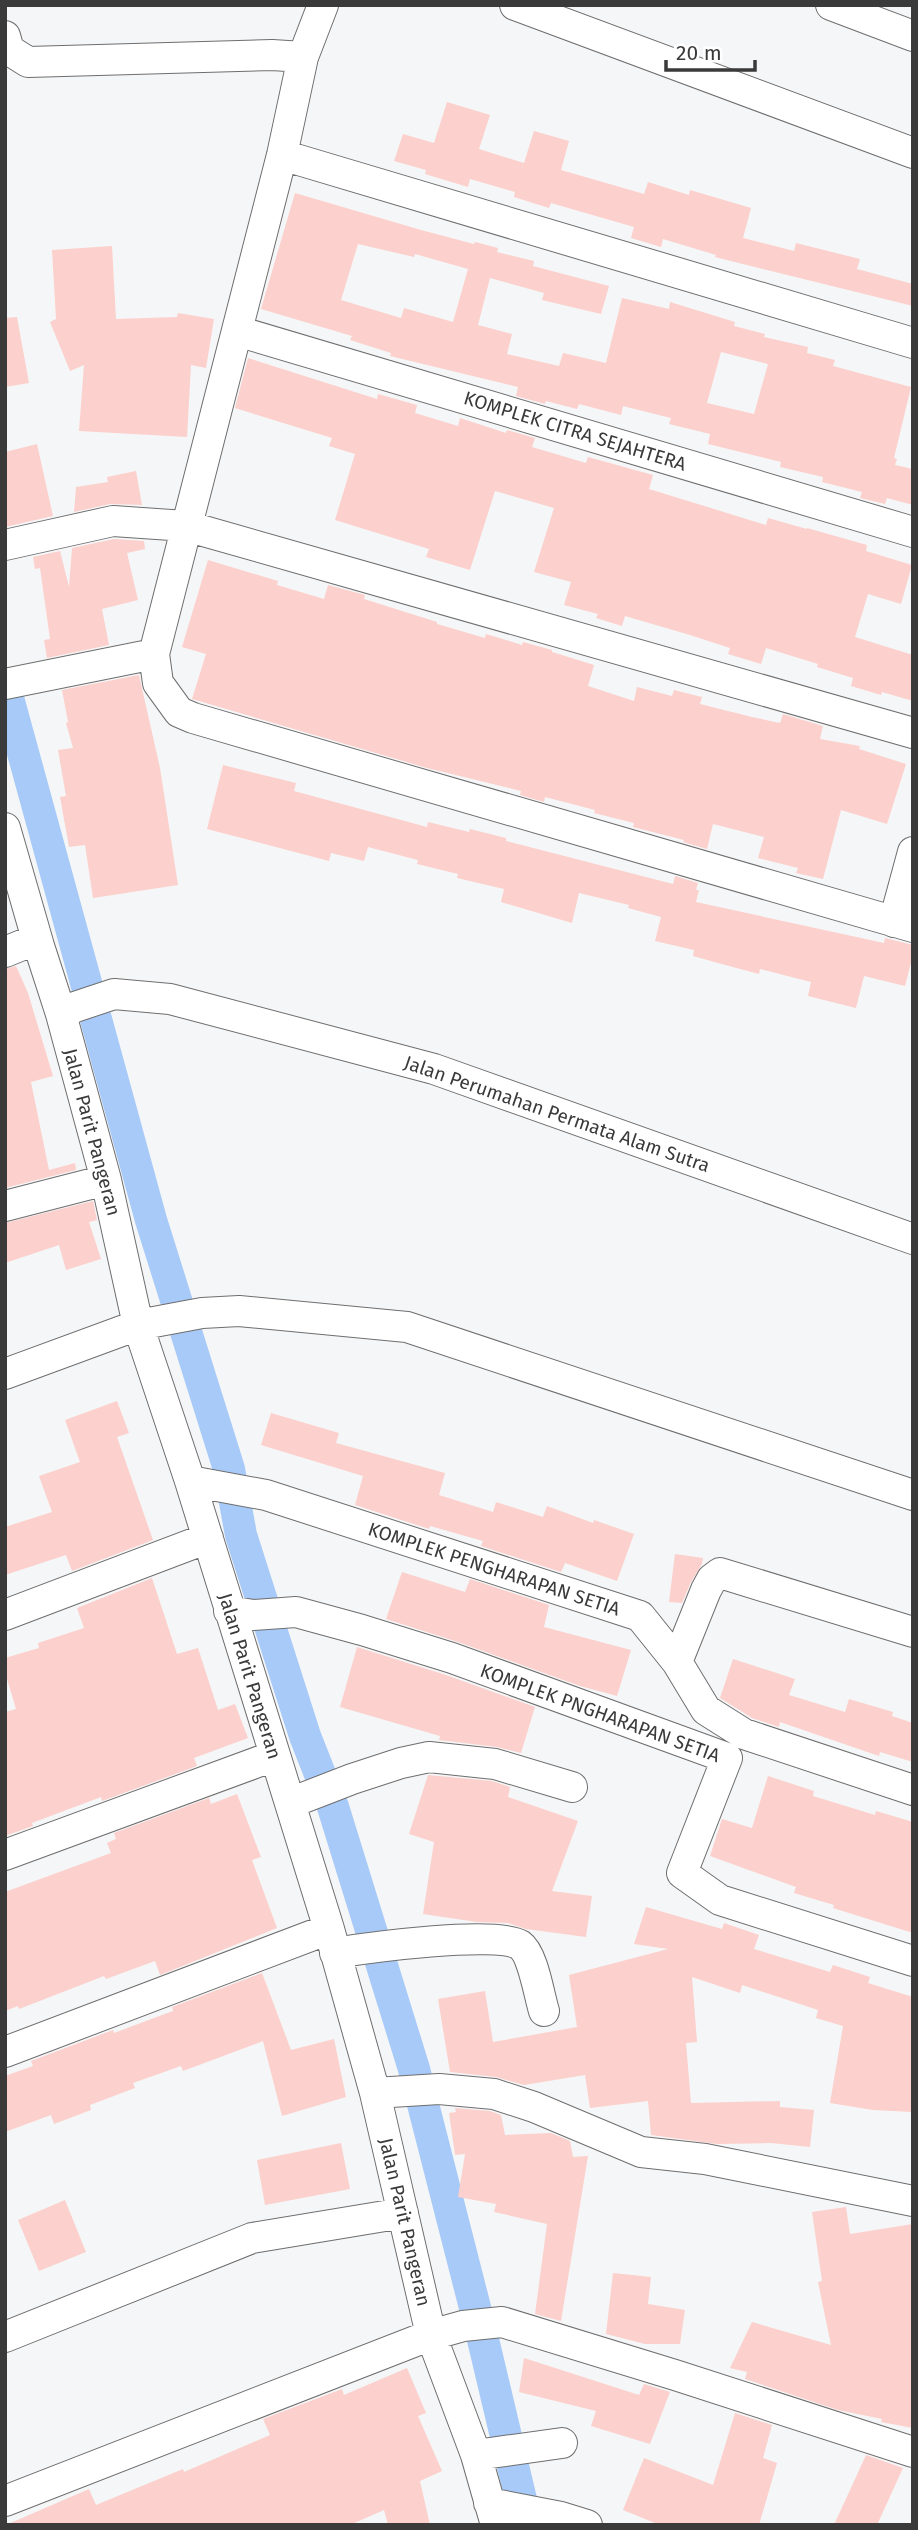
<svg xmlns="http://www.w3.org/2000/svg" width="918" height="2530" font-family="'Fira Sans',sans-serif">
<rect width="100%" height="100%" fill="#f5f6f7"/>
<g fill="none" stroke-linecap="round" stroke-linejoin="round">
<!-- canal -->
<path stroke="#a8caf8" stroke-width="32" d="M 5,687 L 151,1220 L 229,1469 L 241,1535 L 305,1736 L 333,1807 L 414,2069 L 481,2331 L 527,2525"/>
</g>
<!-- building -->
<path fill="#fcd0cc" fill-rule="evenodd" d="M 447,102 L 490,115 L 479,149 L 524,163 L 534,131 L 569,141 L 561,170 L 644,194 L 648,182 L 689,195 L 690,190 L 751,208 L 743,238 L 794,251 L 796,243 L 860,259 L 857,269 L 913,284 L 913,306 L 715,257 L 716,255 L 663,239 L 661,247 L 631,238 L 634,227 L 551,203 L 549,208 L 514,197 L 515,192 L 470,179 L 468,187 L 425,174 L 426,170 L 394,161 L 403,134 L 434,143 Z
M 295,193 L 421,230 L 474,244 L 475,242 L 498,248 L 497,252 L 534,261 L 533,266 L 609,286 L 601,314 L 542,300 L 544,293 L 490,278 L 478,325 L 512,334 L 507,354 L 559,366 L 563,353 L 606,363 L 622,298 L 669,309 L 670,302 L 735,322 L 734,326 L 765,334 L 764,337 L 808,347 L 807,353 L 835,360 L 833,366 L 911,387 L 894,458 L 897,459 L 895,465 L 913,469 L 913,505 L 887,498 L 885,504 L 860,498 L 862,492 L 822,482 L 823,477 L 780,467 L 781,462 L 708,444 L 710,434 L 669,424 L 671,418 L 623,406 L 621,415 L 579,404 L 577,409 L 546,401 L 545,404 L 516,396 L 518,387 L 390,356 L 391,353 L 350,340 L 352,336 L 261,309 ZM 358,244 L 414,257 L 415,254 L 468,269 L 453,322 L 404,308 L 401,318 L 341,300 ZM 721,352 L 768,364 L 754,414 L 707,403 Z
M 112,246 L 116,319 L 177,317 L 178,313 L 214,319 L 206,368 L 191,365 L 187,437 L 79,431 L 84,365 L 70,371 L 50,322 L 56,319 L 52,250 Z
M 17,317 L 29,383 L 5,387 L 5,318 Z
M 248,358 L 377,399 L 378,394 L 417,405 L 415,413 L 458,426 L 460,418 L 506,433 L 507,430 L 535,438 L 532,447 L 586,463 L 588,457 L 653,475 L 649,489 L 766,525 L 768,518 L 807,529 L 807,528 L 867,545 L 866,551 L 912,565 L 901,604 L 868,594 L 855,637 L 913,655 L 913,701 L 882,692 L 881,695 L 851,686 L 853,678 L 817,667 L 818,664 L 766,648 L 761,664 L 728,654 L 730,648 L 690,635 L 625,616 L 622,626 L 596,618 L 598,614 L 564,605 L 571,582 L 534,572 L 554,508 L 495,491 L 470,570 L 426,557 L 429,549 L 335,520 L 355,454 L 329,446 L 332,438 L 235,408 Z
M 37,444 L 53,516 L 5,527 L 5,452 Z
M 136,471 L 142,505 L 110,504 L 74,512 L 76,487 L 108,482 L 107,477 Z
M 114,539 L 144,541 L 145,549 L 127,553 L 138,600 L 102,609 L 109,645 L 47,658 L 44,640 L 50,639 L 40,568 L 35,569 L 33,557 L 60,551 L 69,587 L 72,548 Z
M 208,560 L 278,581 L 277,585 L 324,599 L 328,585 L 365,595 L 364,599 L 437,622 L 437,624 L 485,638 L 486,634 L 522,645 L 523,642 L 552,650 L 552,652 L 594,665 L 588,686 L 634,701 L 637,687 L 672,696 L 674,690 L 702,697 L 700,704 L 752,717 L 780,723 L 783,714 L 823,726 L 820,739 L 860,746 L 859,749 L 906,764 L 887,824 L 841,810 L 823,879 L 796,873 L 798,868 L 758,858 L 764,837 L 713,824 L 707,849 L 683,842 L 684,840 L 633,827 L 634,823 L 594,813 L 595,810 L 545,797 L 544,802 L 520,795 L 521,791 L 427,768 L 199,701 L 192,699 L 206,654 L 182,647 Z
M 139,675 L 160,768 L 178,885 L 93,898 L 85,845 L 69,847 L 60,797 L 66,796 L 58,750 L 73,748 L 66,723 L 68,722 L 62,690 Z
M 223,765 L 296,783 L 294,791 L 427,827 L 428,822 L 469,832 L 470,829 L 506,838 L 506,841 L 673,884 L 675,876 L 698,883 L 696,890 L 699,890 L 696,902 L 884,943 L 885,938 L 913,945 L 913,955 L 905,986 L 864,976 L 856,1008 L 808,996 L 811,982 L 760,969 L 759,974 L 729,966 L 693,956 L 694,950 L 655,941 L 661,917 L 628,908 L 629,905 L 579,893 L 572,923 L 501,902 L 504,889 L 457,878 L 458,874 L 417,864 L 418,860 L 368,847 L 364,861 L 331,853 L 329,861 L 207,829 Z
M 16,966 L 28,993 L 53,1076 L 31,1082 L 49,1170 L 75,1163 L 76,1170 L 5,1188 L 5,969 Z
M 93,1201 L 97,1220 L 89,1222 L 101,1259 L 66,1270 L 59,1245 L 5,1263 L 5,1223 Z
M 117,1401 L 129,1433 L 117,1437 L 153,1540 L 72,1571 L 66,1555 L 5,1575 L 5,1527 L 52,1512 L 39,1476 L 80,1462 L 65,1420 Z
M 271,1413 L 339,1433 L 336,1443 L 445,1473 L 439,1495 L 493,1512 L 496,1502 L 543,1517 L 547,1506 L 593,1523 L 594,1520 L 634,1534 L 617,1581 L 565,1563 L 561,1572 L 481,1546 L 483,1541 L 430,1526 L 429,1529 L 355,1505 L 363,1476 L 261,1445 Z
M 675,1554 L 703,1558 L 702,1564 L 691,1582 L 682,1603 L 669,1602 Z
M 402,1572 L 465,1592 L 470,1579 L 549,1605 L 544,1627 L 631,1650 L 617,1696 L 580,1686 L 458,1642 L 386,1619 Z
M 152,1578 L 177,1654 L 198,1648 L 218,1710 L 235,1704 L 248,1738 L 194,1758 L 197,1766 L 102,1801 L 101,1797 L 32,1823 L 33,1826 L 5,1836 L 5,1712 L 16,1709 L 5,1672 L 5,1658 L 39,1648 L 38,1643 L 84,1628 L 77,1608 Z
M 357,1647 L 446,1675 L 535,1707 L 521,1753 L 497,1747 L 439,1740 L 440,1736 L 340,1707 Z
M 733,1659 L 795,1679 L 789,1695 L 845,1712 L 849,1699 L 893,1712 L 892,1716 L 913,1723 L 913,1762 L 880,1752 L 879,1756 L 780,1722 L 779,1727 L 752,1718 L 720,1698 Z
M 428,1775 L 492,1781 L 510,1787 L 508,1797 L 578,1821 L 552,1891 L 592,1896 L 586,1937 L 526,1929 L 508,1923 L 477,1922 L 423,1914 L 434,1842 L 409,1834 Z
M 768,1776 L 814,1791 L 813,1796 L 875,1815 L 876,1811 L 913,1822 L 913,1933 L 833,1908 L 834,1905 L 794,1893 L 796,1887 L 710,1856 L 722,1819 L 752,1828 Z
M 237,1794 L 261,1857 L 252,1860 L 277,1928 L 160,1975 L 155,1961 L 106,1979 L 104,1976 L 19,2009 L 18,2006 L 5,2011 L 5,1892 L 111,1853 L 107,1843 L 116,1839 L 114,1833 L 209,1798 L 211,1804 Z
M 646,1907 L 722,1929 L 724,1923 L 759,1935 L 754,1949 L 830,1972 L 833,1965 L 870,1977 L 868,1983 L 913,1997 L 913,2112 L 873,2110 L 830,2103 L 843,2026 L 816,2018 L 818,2010 L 742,1985 L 740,1993 L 692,1977 L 697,2042 L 686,2043 L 691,2103 L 780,2101 L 780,2107 L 814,2110 L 810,2147 L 771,2143 L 717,2144 L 651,2135 L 648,2101 L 590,2108 L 585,2075 L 524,2085 L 496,2077 L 450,2072 L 438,1999 L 485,1991 L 493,2042 L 577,2027 L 569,1975 L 668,1949 L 634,1944 Z
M 262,1973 L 291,2050 L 334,2039 L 346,2097 L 282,2116 L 263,2041 L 183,2071 L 181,2066 L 133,2083 L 135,2088 L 90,2105 L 91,2110 L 54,2124 L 51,2115 L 5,2132 L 5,2076 L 33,2066 L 31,2061 L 113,2030 L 114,2033 L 162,2015 L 173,2011 L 172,2007 Z
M 455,2108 L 490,2111 L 501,2115 L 505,2135 L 551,2133 L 570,2141 L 573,2157 L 588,2156 L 561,2321 L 535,2314 L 547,2224 L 494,2212 L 496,2204 L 458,2197 L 465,2154 L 455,2155 L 449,2113 L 456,2112 Z
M 341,2143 L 350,2189 L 265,2205 L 257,2160 Z
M 65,2200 L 86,2252 L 39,2271 L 18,2220 Z
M 846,2207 L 850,2234 L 913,2224 L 913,2428 L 881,2422 L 882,2419 L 838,2410 L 745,2379 L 747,2372 L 730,2368 L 752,2322 L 831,2345 L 818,2282 L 822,2281 L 812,2212 Z
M 613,2273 L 651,2277 L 648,2304 L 685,2310 L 680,2344 L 645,2344 L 606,2334 Z
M 524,2358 L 639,2395 L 644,2384 L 670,2392 L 650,2444 L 591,2426 L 596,2411 L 519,2392 Z
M 407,2368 L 426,2413 L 418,2416 L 442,2471 L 420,2481 L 430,2525 L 388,2525 L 384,2510 L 350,2525 L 6,2525 L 89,2489 L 96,2505 L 183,2469 L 184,2472 L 270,2435 L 263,2419 L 342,2389 L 344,2395 Z
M 735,2413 L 772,2425 L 763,2458 L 777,2463 L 759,2525 L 660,2525 L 623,2510 L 644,2458 L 713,2485 Z
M 866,2455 L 903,2468 L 877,2525 L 834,2525 Z"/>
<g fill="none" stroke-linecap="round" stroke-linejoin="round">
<!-- minor casing -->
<g stroke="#6e6e6f" stroke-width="32">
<path id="minor" d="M 323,5 L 303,57 L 282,155 L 154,654 L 158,683 L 179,712 L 193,718 L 913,927
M 515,5 L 913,153
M 831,5 L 913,36
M 5,36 L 9,50 L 28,62 L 272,55 L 303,57
M 282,155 L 913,343
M 237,331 L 913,532
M 5,545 L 113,521 L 186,526 L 913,733
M 5,684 L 154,654
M 5,828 L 39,946 L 61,1014 L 106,1180 L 138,1325 L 190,1481 L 329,1929 L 375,2093 L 431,2335 L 476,2455 L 496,2525
M 894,922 L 913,852
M 5,952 L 37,939
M 61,1014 L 75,1007 L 114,994 L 170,999 L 434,1069 L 913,1239
M 5,1206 L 106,1180
M 5,1374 L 138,1325 L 202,1313 L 239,1311 L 407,1327 L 913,1495
M 190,1481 L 266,1495 L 640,1616 L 677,1662 L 706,1710 L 744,1734 L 913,1790
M 229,1611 L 253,1615 L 296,1612 L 362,1630 L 452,1658 L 727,1758 L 682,1873 L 720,1900 L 913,1961
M 5,1615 L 208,1538
M 677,1662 L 706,1590 L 712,1579 L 720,1573 L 913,1632
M 290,1803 L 352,1779 L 401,1763 L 429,1757 L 495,1764 L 572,1787
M 5,1855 L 274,1756
M 335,1953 C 366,1948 497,1930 520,1945 C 533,1954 539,1995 544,2011
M 5,2052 L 329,1929
M 375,2093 L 439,2089 L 494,2094 L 534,2107 L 641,2152 L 705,2159 L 913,2201
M 5,2337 L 252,2238 L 403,2213
M 476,2455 L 562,2443
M 5,2501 L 431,2335 L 463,2326 L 502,2322 L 675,2375 L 913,2452
M 489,2503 L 561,2517 L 587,2525"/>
</g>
<!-- minor -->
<use href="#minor" stroke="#fff" stroke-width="30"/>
</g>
<g text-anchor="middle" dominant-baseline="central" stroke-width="5" stroke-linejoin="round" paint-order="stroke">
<!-- street labels -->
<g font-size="19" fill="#3a3a3a" stroke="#fff">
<text transform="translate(575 431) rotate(17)">KOMPLEK CITRA SEJAHTERA</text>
<text transform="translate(557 1114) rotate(19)">Jalan Perumahan Permata Alam Sutra</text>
<text transform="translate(92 1132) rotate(75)">Jalan Parit Pangeran</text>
<text transform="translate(494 1569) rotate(18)">KOMPLEK PENGHARAPAN SETIA</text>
<text transform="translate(250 1676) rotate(73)">Jalan Parit Pangeran</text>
<text transform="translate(600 1713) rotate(20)">KOMPLEK PNGHARAPAN SETIA</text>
<text transform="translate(405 2222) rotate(77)">Jalan Parit Pangeran</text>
</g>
</g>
<!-- border -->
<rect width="918" height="2530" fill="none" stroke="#3a3a3a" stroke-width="14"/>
<!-- scale -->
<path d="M666 60v10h89v-10" fill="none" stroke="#3a3a3a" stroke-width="3.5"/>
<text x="676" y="60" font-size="21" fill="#3a3a3a" stroke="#ffffff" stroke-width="5" paint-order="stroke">20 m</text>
</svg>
